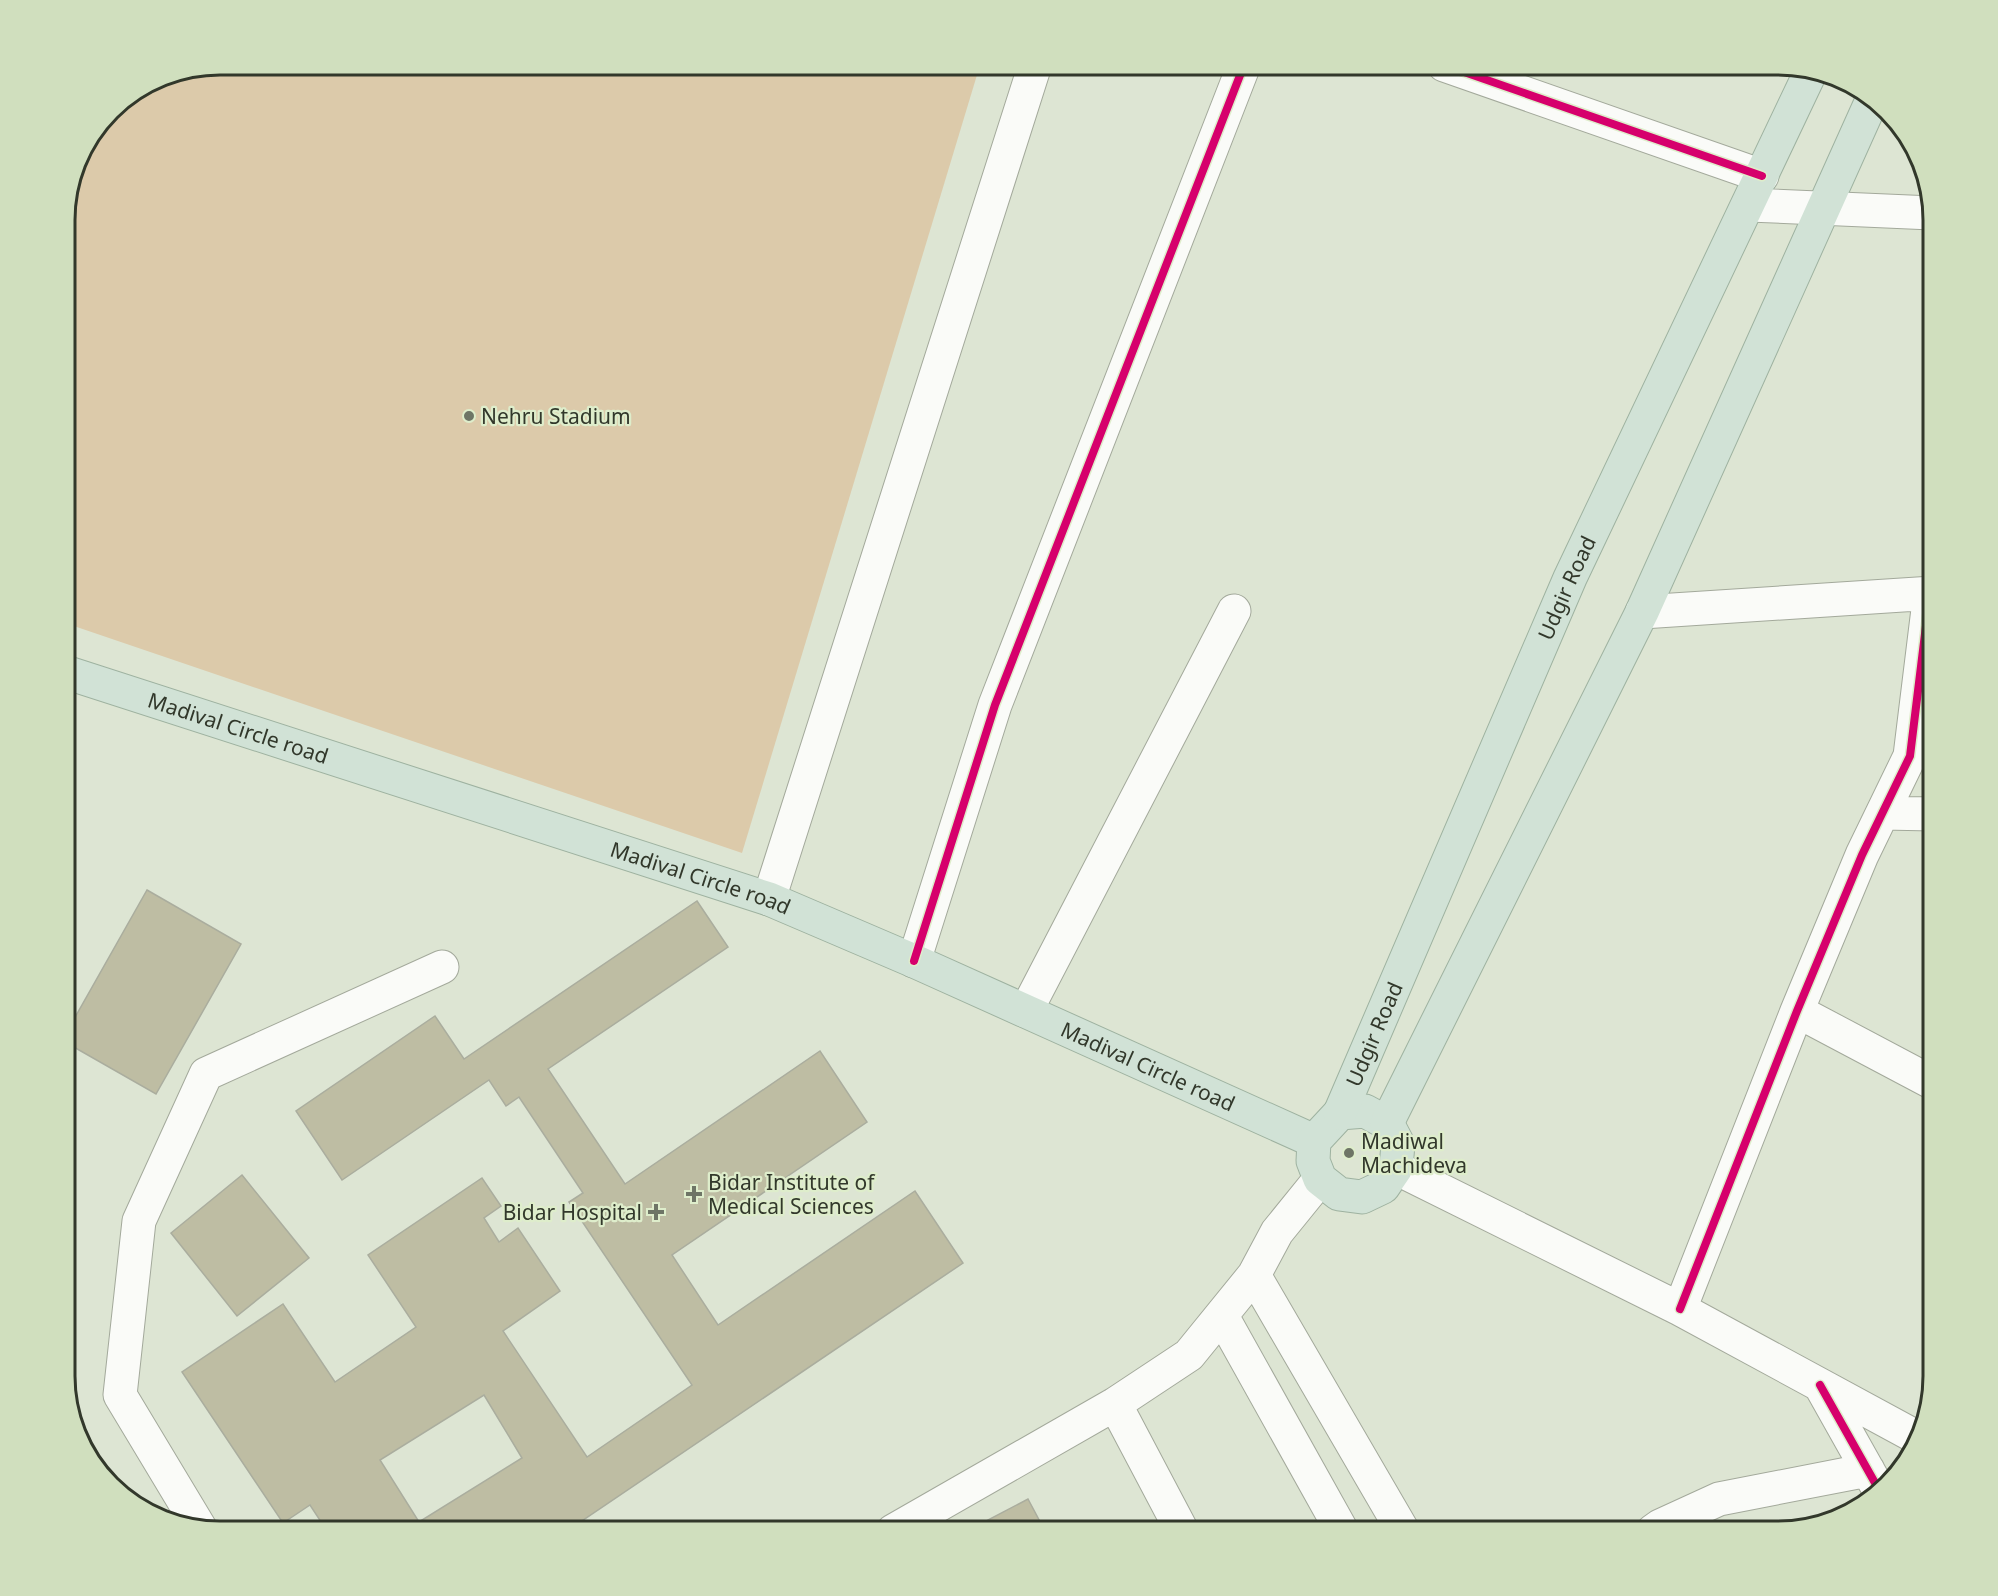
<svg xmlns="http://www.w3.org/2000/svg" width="1998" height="1596" font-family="'Noto Sans',sans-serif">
<rect width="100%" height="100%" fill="#dde5d3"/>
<!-- green -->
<path fill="#dccaaa" d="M 220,65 L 980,65 L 742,853 L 65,623 L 65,209 L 80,151 L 117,103 L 161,76 Z"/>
<!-- building -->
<path fill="#bebda3" stroke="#aaad9e" stroke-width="1.5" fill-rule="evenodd" d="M 147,890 L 241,944 L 156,1094 L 65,1042 L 65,1035 Z
M 697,901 L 728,947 L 548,1069 L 625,1184 L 820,1051 L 867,1122 L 672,1255 L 718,1325 L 915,1191 L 963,1263 L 567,1531 L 327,1531 L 310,1505 L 283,1523 L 182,1372 L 283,1304 L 335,1382 L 416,1327 L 368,1255 L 482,1178 L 501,1206 L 484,1218 L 499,1242 L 518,1228 L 560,1291 L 503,1331 L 587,1457 L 692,1385 L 569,1202 L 583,1193 L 519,1097 L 506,1106 L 489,1080 L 342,1180 L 296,1111 L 435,1016 L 464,1059 ZM 484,1395 L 522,1458 L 419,1522 L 380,1460 Z
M 242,1175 L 309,1258 L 237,1316 L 171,1233 Z
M 1028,1499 L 1045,1531 L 967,1531 Z"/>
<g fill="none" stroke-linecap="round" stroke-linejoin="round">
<!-- minor casing -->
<g stroke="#a3a99b" stroke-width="35">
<path id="minor" d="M 1444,65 L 1762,176
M 1749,205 L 1932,213
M 1642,612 L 1933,593
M 1883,813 L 1933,814
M 769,899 L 1035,65
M 914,961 L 995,705 L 1244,65
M 1026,1011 L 1234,611
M 1797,1011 L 1933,1083
M 1396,1168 L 1680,1309 L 1918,1438
M 1254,1275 L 1403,1531
M 1680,1309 L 1797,1011 L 1862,855 L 1910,756 L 1930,593
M 1222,1316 L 1342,1531
M 1820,1385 L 1879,1490
M 1115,1404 L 1182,1531
M 200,1528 L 120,1395 L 139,1221 L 206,1074 L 442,967
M 893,1531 L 1115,1404 L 1189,1355 L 1254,1275 L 1277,1232 L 1320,1179
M 1653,1531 L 1660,1526 L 1719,1499 L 1868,1470"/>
</g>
<!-- highway casing -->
<g stroke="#9eb2a0" stroke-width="35">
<g id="highway">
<path id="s1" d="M 65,672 L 769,899 L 914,961 L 1314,1141"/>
<path d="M 1365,1111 L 1387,1123 L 1398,1144 L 1396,1168 L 1383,1187 L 1362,1197 L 1339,1194 L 1320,1179 L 1313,1161 L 1314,1141 L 1340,1113 Z"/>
<path id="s2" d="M 1340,1113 L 1570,578 L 1811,71"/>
<path d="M 1387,1123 L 1642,612 L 1873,98"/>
</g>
</g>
<!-- minor -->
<use href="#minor" stroke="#fafbf8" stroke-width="33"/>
<!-- highway -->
<use href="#highway" stroke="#d1e2d6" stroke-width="33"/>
<!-- cycleway casing -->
<g stroke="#deedcb" stroke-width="11">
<path id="cycleway" d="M 1444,65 L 1762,176
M 914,961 L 995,705 L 1244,65
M 1680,1309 L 1797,1011 L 1862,855 L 1910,756 L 1930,593
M 1820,1385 L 1879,1490"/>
</g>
<!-- cycleway -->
<use href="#cycleway" stroke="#d6006c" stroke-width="8"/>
</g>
<!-- markers -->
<g fill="#6e7566" stroke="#deedcb" stroke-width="2">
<circle cx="469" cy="416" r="6"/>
<circle cx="1349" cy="1153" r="6"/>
<path d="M691 1185h6v6h6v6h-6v6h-6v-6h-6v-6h6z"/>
<path d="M653 1203h6v6h6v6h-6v6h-6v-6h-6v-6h6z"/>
</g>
<g text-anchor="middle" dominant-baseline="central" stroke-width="4.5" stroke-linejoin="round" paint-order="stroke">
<!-- poi labels -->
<g font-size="21" fill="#32382b" stroke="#deedcb" text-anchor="start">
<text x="481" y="416">Nehru Stadium</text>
<text x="1361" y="1141">Madiwal<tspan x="1361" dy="24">Machideva</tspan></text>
<text x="708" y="1182">Bidar Institute of<tspan x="708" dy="24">Medical Sciences</tspan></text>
<text x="642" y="1212" text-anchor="end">Bidar Hospital</text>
</g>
<!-- street labels -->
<g font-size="21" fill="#32382b" stroke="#deedcb">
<text stroke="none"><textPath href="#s2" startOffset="572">Udgir Road</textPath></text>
<text stroke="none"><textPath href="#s1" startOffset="182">Madival Circle road</textPath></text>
<text stroke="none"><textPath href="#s1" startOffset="668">Madival Circle road</textPath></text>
<text stroke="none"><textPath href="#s2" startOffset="86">Udgir Road</textPath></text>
<text stroke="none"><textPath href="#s1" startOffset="1154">Madival Circle road</textPath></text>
</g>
</g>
<!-- crop -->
<path d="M0 0H1998V1596H0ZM220 75H1778A145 145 0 0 1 1923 220V1376A145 145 0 0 1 1778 1521H220A145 145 0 0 1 75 1376V220A145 145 0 0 1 220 75Z" fill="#d0dfbe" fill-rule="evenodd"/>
<path fill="none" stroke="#32382b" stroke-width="3" d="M220 75H1778A145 145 0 0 1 1923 220V1376A145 145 0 0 1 1778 1521H220A145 145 0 0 1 75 1376V220A145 145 0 0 1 220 75Z"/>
</svg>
